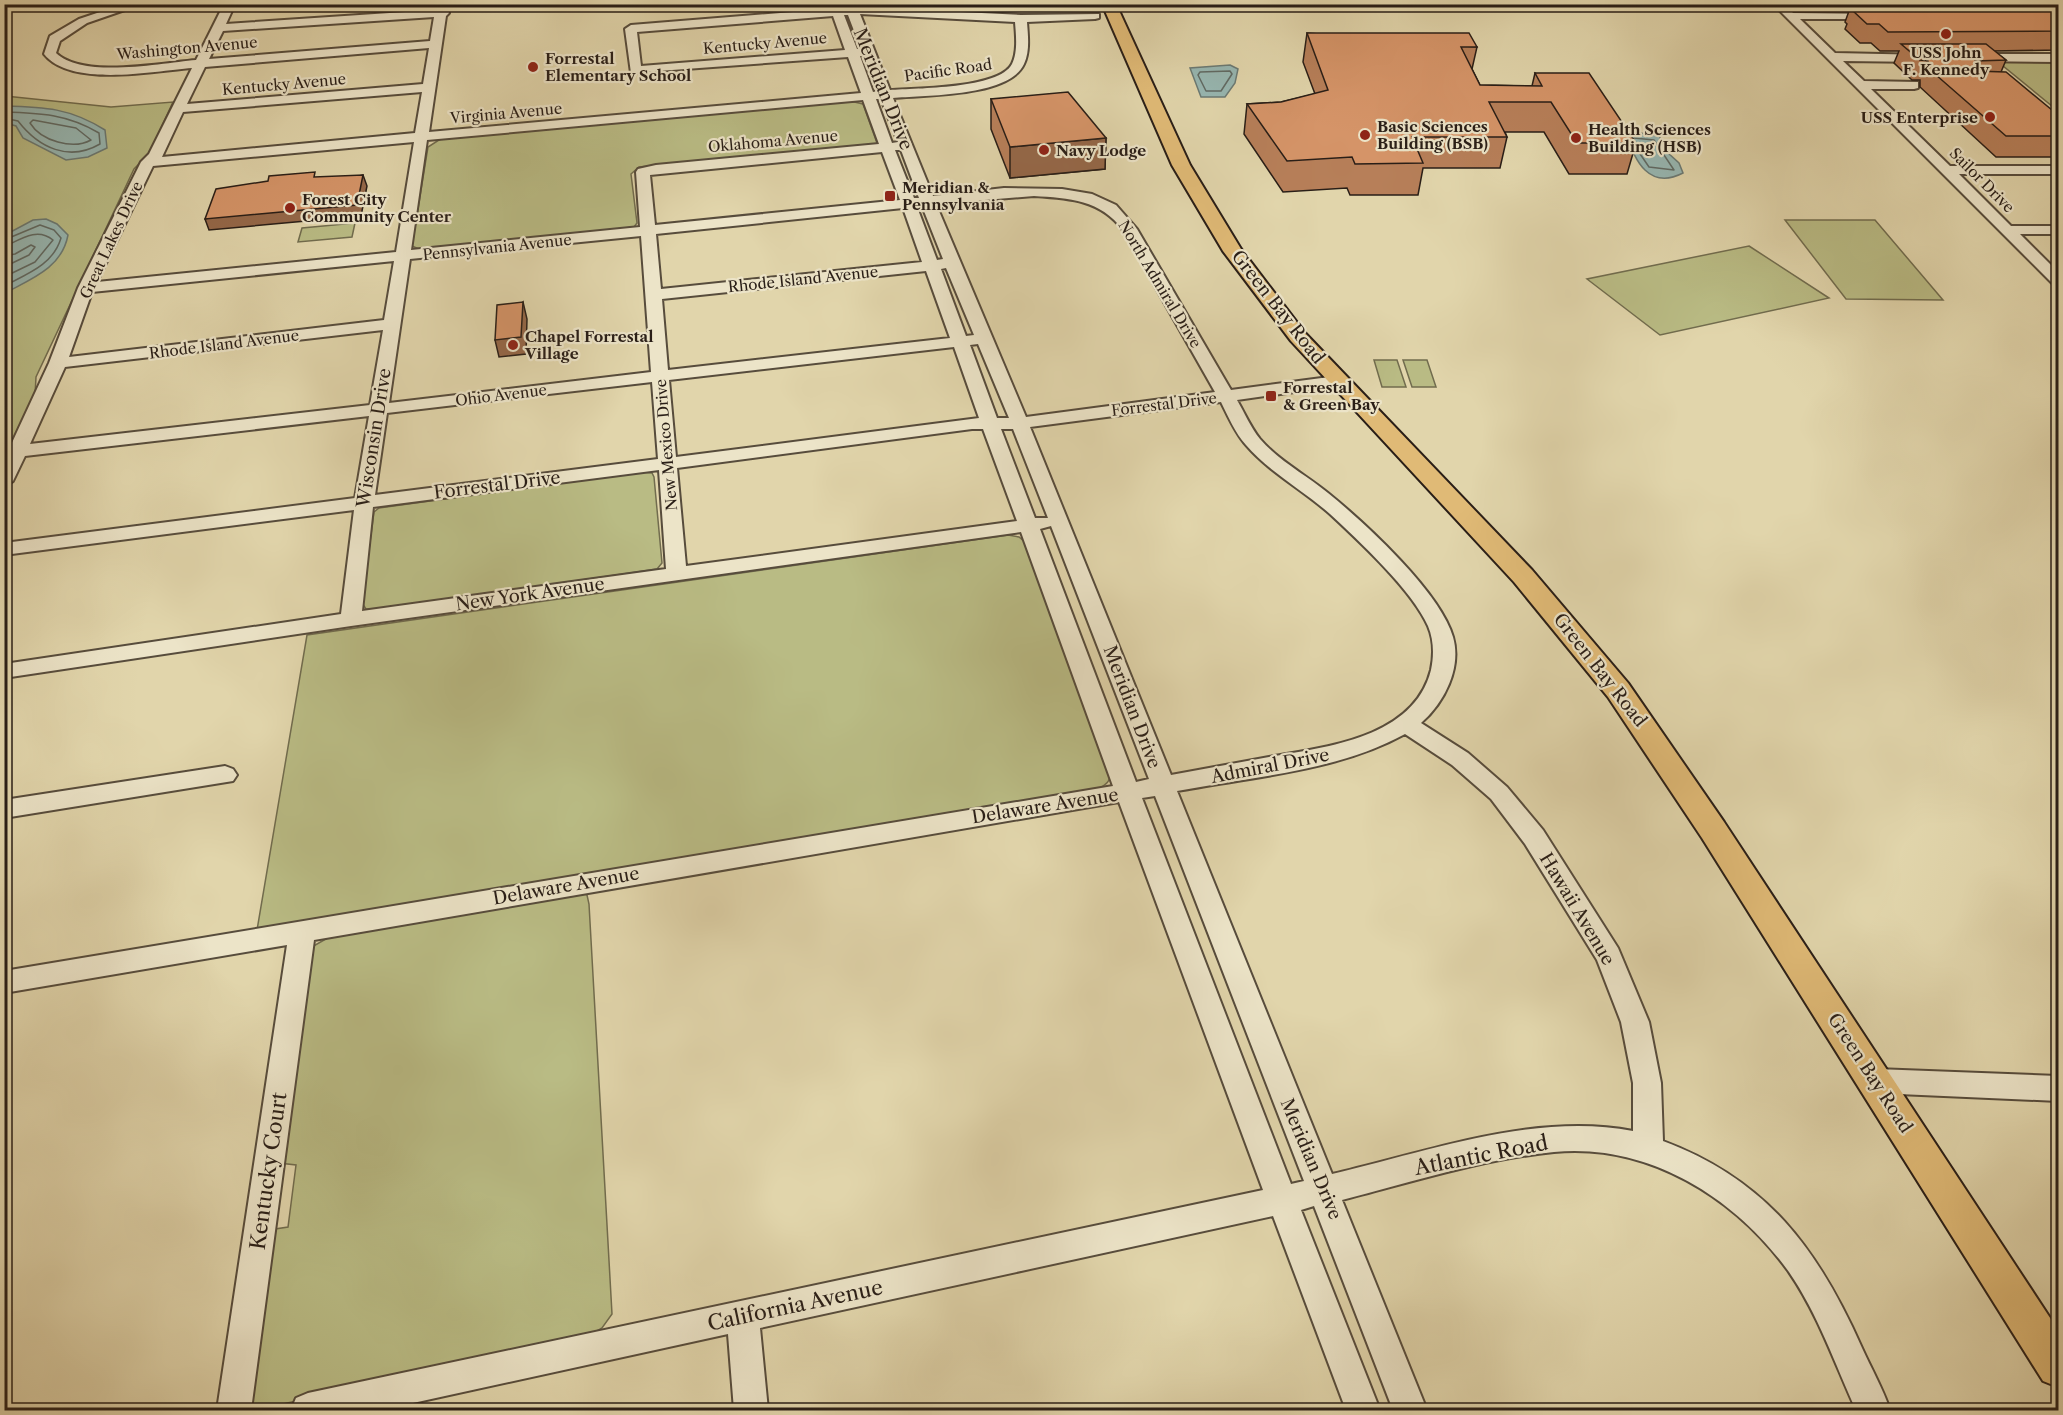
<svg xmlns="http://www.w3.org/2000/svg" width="2063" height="1415" font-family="'Libre Caslon Text',serif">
<rect width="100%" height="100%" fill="#e1d5ab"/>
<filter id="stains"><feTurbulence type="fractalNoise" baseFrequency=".00333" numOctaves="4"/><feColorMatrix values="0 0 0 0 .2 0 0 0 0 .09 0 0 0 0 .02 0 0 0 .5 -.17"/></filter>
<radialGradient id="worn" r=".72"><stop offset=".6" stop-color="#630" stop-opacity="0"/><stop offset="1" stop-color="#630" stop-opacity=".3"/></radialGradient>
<!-- green -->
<path fill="#b9bb84" stroke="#716c4e" stroke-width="1.5" d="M 1997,61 L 2058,61 L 2058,111 Z
M 5,96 L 111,107 L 173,102 L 149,154 L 134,169 L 36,377 L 35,395 L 5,461 Z
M 850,101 L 863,104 L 877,143 L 874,145 L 639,167 L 631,174 L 637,223 L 634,227 L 421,250 L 412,246 L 428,147 L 442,138 Z
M 1785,220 L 1875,220 L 1943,300 L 1846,299 Z
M 355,223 L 352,237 L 298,242 L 302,228 Z
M 1749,246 L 1829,298 L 1660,335 L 1587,279 Z
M 1374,360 L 1397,360 L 1406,387 L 1382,387 Z
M 1403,360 L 1427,360 L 1436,387 L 1412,387 Z
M 642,472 L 652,473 L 654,477 L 662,563 L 657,569 L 377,610 L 366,609 L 362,603 L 374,512 L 379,508 Z
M 1008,535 L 1019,537 L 1025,542 L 1111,771 C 1110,782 1107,784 1098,789 L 257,930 L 307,635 Z
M 582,892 L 587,895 L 589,904 L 612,1314 L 602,1328 L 592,1334 L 283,1404 L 259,1407 L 246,1404 L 266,1238 L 275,1229 L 288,1227 L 296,1165 L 279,1163 L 310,948 L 331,936 Z"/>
<!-- water -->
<path fill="#97b7b2" stroke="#6b7a74" stroke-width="1.5" d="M 1230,65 L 1238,69 L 1235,83 L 1225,97 L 1201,97 L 1190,68 Z
M 4,106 C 45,107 70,108 105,130 L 107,148 L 88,157 L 66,160 L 23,138 L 16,126 L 5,123 Z
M 1634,132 L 1659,136 L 1667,152 L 1679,163 L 1683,173 C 1650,190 1634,162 1627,133 Z
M 46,219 L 57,224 L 68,235 C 62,268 31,279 5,293 L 5,235 L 33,220 Z"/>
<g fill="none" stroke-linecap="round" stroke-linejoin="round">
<!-- shore -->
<path stroke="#606a64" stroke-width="1.5" d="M 1230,71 L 1232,74 L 1221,91 L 1206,91 L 1198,75 L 1200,72 Z
M 4,112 C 40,113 67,114 99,133 L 100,144 C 69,162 39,148 18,121 L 4,118
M 33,120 L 76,128 L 91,140 C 73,150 41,141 30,123 Z
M 1634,138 L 1654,140 L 1674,170 L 1649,167 L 1636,148
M 4,240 L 40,225 L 54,230 L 61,238 C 53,265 27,274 4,286
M 4,247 C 21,239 37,227 53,240 L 35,262 L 4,277
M 4,256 L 15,254 L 31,245 L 35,247 L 29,255 L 4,267"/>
<!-- minor casing -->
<g stroke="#574c3c" stroke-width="4">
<path id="minor" d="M 124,4 L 142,4 L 87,23 L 60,41 L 56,53 C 83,79 161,63 196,60 L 224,4 L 235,4 L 226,24 L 435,10 L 436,4 L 448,4 L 449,13 L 446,16 L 429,132 L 861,93 L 848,57 L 631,73 L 625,29 L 631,25 L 830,9 L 828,4 L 840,4 L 841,9 L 846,8 L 844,4 L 856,4 L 857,7 L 1021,15 L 1099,14 L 1099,18 L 1095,19 L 1027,22 C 1028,36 1030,51 1024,64 C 1009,97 925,95 893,98 L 933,196 L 1004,188 L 1062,189 L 1092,194 L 1116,205 L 1137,229 L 1231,390 L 1337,376 L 1343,377 L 1346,381 L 1337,386 L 1237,400 C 1244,412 1251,428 1260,439 C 1279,461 1306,475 1328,493 C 1365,523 1440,592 1453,637 C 1462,668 1444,703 1421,723 L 1468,753 L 1507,787 L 1543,830 L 1618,948 L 1649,1022 L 1661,1083 L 1663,1141 C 1767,1180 1818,1249 1862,1348 C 1871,1368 1883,1389 1890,1410 L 1856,1410 C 1835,1364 1818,1314 1789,1272 C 1735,1197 1648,1143 1554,1152 C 1483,1159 1412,1182 1342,1200 L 1427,1410 L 1393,1410 L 1314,1206 L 1301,1210 L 1380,1410 L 1346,1410 L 1273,1216 L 760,1328 L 768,1410 L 734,1410 L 728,1334 L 381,1410 L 291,1410 L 296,1398 L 308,1393 L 1263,1190 L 1119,802 L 314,940 L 251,1410 L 217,1410 L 287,945 L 4,993 L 4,971 L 1113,786 L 1021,532 L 351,626 L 4,678 L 4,664 L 341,614 L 354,510 L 4,555 L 4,543 L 355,498 L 369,416 L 25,456 L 13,481 L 4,487 L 4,460 L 49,363 L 78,288 L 141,162 L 149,154 L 192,68 C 154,71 71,88 44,54 L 50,36 L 79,19 ZM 860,14 L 1015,22 C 1016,35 1018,52 1012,64 C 999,89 916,88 890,90 ZM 844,15 L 848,15 L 861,49 L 857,49 ZM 833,16 L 845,50 L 641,66 L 637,32 ZM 434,17 L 430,41 L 209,59 L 223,31 ZM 429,48 L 423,84 L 187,104 L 205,67 ZM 860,56 L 864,56 L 878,91 L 873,92 ZM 422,92 L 415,133 L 162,157 L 183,112 ZM 876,99 L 881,99 L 898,142 L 892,143 ZM 863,100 L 879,144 L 656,165 L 638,169 L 636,172 L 640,227 L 411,250 L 427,140 ZM 414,142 L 396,252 L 97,282 L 153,166 ZM 895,150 L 901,150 L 919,198 L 914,198 ZM 882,152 L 900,200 L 655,225 L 650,175 ZM 1034,196 C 1069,198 1101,200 1123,230 L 1215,392 L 1026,417 L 936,204 ZM 922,206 L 943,259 L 937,260 L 917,207 ZM 903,208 L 922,262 L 661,289 L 656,234 ZM 641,236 L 651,372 L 389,403 L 410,259 ZM 394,261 L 384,320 L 69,357 L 92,292 ZM 946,268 L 974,335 L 966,336 L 941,269 ZM 926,271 L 950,338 L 668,370 L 662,299 ZM 383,330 L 370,405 L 30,444 L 65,367 ZM 978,344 L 1006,411 L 1009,418 L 997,418 L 970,345 ZM 954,347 L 979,418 L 676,457 L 669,380 ZM 652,382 L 658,459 L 375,495 L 387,413 ZM 1221,402 C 1228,416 1235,433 1246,445 C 1269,472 1303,490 1330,514 C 1359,541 1412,590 1428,626 C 1434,640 1434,656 1431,670 C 1414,738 1326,747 1269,757 C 1236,763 1204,769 1171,775 L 1030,427 ZM 972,429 L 983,429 L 1017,521 L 686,566 L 677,468 ZM 1001,429 L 1013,429 L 1048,518 L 1035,518 ZM 659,470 L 666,569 L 362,611 L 373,507 ZM 1051,526 L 1149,779 L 1136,782 L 1040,529 ZM 1405,734 L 1452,765 L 1491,799 L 1525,844 L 1597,960 L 1621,1022 L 1633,1083 L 1633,1131 C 1535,1112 1427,1152 1332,1174 L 1177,791 C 1252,777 1338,771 1405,734 ZM 1155,796 L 1304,1181 L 1291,1184 L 1142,798 Z
M 1773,4 L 1785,4 L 1793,13 L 1881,14 L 1883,16 L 1877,19 L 1800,19 L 1835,53 L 1929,55 L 1931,58 L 1925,62 L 1843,61 L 1864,81 L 1918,82 L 1918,88 L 1914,89 L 1871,89 L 1950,166 L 2058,166 L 2058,174 L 1959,174 L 2011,226 L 2058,226 L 2058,234 L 2020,234 L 2058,272 L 2058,285 L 2052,283 Z
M 1973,54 L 2058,54 L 2058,62 L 1969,61 L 1967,58 Z
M 225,766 L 233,769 L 237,775 L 233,781 L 4,818 L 4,800 Z
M 1876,1069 L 2058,1076 L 2058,1101 L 1876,1093 L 1866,1090 L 1862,1081 L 1866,1072 Z"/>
</g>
<!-- major casing -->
<g stroke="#291e17" stroke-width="4">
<path id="major" d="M 1102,4 L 1116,4 L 1190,165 L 1241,249 L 1305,333 L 1532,570 L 1628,683 L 1724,822 L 2058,1330 L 2058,1387 L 2043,1381 L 1702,838 L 1608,697 L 1514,582 L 1291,341 L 1223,251 L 1172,165 Z"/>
</g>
<!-- minor -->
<use href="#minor" fill="#ece4c8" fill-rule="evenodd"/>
<!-- major -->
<use href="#major" fill="#e0ba76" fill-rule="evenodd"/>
</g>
<!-- wall -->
<path fill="#b77f59" stroke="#291e17" stroke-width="1.5" d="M 1824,4 L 2058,4 L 2058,50 L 1994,51 L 2006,60 L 2001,72 L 2058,115 L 2058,157 L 1996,157 L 1920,87 L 1920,80 L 1912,80 L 1894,63 L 1899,51 L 1880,51 L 1871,43 L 1860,43 L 1845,29 L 1847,24 L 1845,22 L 1849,11 L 1831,11 Z
M 1307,33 L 1477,47 L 1472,69 L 1480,85 L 1532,86 L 1535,73 L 1636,143 L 1627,174 L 1569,174 L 1544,132 L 1505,132 L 1507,137 L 1500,168 L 1423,168 L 1418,195 L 1350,195 L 1347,188 L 1283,192 L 1244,134 L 1247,104 L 1281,102 L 1315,94 L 1303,62 Z
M 991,99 L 1106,138 L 1105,169 L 1010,178 L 991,129 Z"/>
<!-- shaded-wall -->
<path fill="#956849" stroke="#291e17" stroke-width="1.5" d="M 1106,138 L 1105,169 L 1010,178 L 1010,147 Z
M 363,175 L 367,186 L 361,216 L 209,230 L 205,219 Z
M 523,302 L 527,319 L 526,354 L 499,357 L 495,340 Z"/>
<!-- building -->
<path fill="#d59468" stroke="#291e17" stroke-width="1.5" d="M 1853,4 L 2058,4 L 2058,31 L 1888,32 L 1879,24 L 1867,24 L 1852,10 L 1860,10 Z
M 1307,33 L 1469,33 L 1477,47 L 1461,47 L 1480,85 L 1542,86 L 1535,73 L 1589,73 L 1636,143 L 1577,143 L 1551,102 L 1489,102 L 1507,137 L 1412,137 L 1423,163 L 1355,164 L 1352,157 L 1287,161 L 1247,104 L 1281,102 L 1328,90 Z
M 1901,44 L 1986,44 L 2006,60 L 1975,61 L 1974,71 L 2006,72 L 2058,115 L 2058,136 L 2006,136 L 1928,68 L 1928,61 L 1920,60 Z
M 1068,92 L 1106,138 L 1010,147 L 991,99 Z
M 315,172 L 314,177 L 363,175 L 357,205 L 205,219 L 216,189 L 268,181 L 269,176 Z
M 523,302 L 521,337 L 495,340 L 497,305 Z"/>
<!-- markers -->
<g fill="#8f2418" stroke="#ece4c8" stroke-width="2">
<circle cx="1946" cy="34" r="6"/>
<circle cx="533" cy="67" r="6"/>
<circle cx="1990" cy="117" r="6"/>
<circle cx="1365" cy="135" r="6"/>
<circle cx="1576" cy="138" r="6"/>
<circle cx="1044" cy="150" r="6"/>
<rect x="884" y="190" width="12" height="12" rx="3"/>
<circle cx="290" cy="208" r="6"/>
<circle cx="513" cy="345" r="6"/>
<rect x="1265" y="390" width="12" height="12" rx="3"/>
</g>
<g text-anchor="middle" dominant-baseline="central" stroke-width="4.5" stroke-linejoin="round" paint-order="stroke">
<!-- far-street labels -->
<g font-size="15" fill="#291e17" stroke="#ece4c8">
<text transform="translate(765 43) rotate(-5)">Kentucky Avenue</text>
<text transform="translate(187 48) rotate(-5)">Washington Avenue</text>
<text transform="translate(948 70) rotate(-8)">Pacific Road</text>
<text transform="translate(284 84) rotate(-5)">Kentucky Avenue</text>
<text transform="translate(506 113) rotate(-5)">Virginia Avenue</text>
<text transform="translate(773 141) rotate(-5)">Oklahoma Avenue</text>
<text transform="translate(1982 180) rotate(45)">Sailor Drive</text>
<text transform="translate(111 240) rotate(-65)">Great Lakes Drive</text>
<text transform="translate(497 247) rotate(-6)">Pennsylvania Avenue</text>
<text transform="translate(803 279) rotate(-6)">Rhode Island Avenue</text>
<text transform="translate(1160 284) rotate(59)">North Admiral Drive</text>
<text transform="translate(224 344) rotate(-7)">Rhode Island Avenue</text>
<text transform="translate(501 395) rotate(-7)">Ohio Avenue</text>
<text transform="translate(1164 404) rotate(-7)">Forrestal Drive</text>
<text transform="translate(666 445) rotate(-95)">New Mexico Drive</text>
</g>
<!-- far-poi labels -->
<g font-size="15" font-weight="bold" fill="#291e17" stroke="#ece4c8" text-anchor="start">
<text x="1946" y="52" text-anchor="middle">USS John<tspan x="1946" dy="17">F. Kennedy</tspan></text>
<text x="545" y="58">Forrestal<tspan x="545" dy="17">Elementary School</tspan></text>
<text x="1978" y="117" text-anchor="end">USS Enterprise</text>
<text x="1377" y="126">Basic Sciences<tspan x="1377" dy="17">Building (BSB)</tspan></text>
<text x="1588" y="129">Health Sciences<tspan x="1588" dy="17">Building (HSB)</tspan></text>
<text x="1056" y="150">Navy Lodge</text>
<text x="902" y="187">Meridian &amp;<tspan x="902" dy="17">Pennsylvania</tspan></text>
<text x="302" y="199">Forest City<tspan x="302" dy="17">Community Center</tspan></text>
<text x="525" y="336">Chapel Forrestal<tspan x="525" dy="17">Village</tspan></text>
<text x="1283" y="387">Forrestal<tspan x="1283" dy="17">&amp; Green Bay</tspan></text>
</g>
<!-- street labels -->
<g font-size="18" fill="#291e17" stroke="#ece4c8">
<text transform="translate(883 89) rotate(68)">Meridian Drive</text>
<text transform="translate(1278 307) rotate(52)">Green Bay Road</text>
<text transform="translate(374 438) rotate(-81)">Wisconsin Drive</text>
<text transform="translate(497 485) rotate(-7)">Forrestal Drive</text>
<text transform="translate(530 594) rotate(-8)">New York Avenue</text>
<text transform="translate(1600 670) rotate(52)">Green Bay Road</text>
<text transform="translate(1132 707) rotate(69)">Meridian Drive</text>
<text transform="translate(1270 766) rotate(-11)">Admiral Drive</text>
<text transform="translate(1045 806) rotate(-9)">Delaware Avenue</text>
<text transform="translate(566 886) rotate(-10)">Delaware Avenue</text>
<text transform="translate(1577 909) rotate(59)">Hawaii Avenue</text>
<text transform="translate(1870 1073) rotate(57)">Green Bay Road</text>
<text transform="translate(1311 1159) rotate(67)">Meridian Drive</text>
</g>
<!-- near-street labels -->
<g font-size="21" fill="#291e17" stroke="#ece4c8">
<text transform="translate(1481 1155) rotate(-11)">Atlantic Road</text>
<text transform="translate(268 1171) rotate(-82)">Kentucky Court</text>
<text transform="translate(795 1305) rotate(-12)">California Avenue</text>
</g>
</g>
<!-- margin -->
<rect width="2063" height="1415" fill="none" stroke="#e1d5ab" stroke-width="24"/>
<rect x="6" y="6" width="2051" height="1403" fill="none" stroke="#291e17" stroke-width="3"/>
<rect x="12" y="12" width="2039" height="1391" fill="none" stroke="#291e17" stroke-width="1.5"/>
<rect width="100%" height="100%" filter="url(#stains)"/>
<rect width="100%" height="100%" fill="url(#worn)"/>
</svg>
